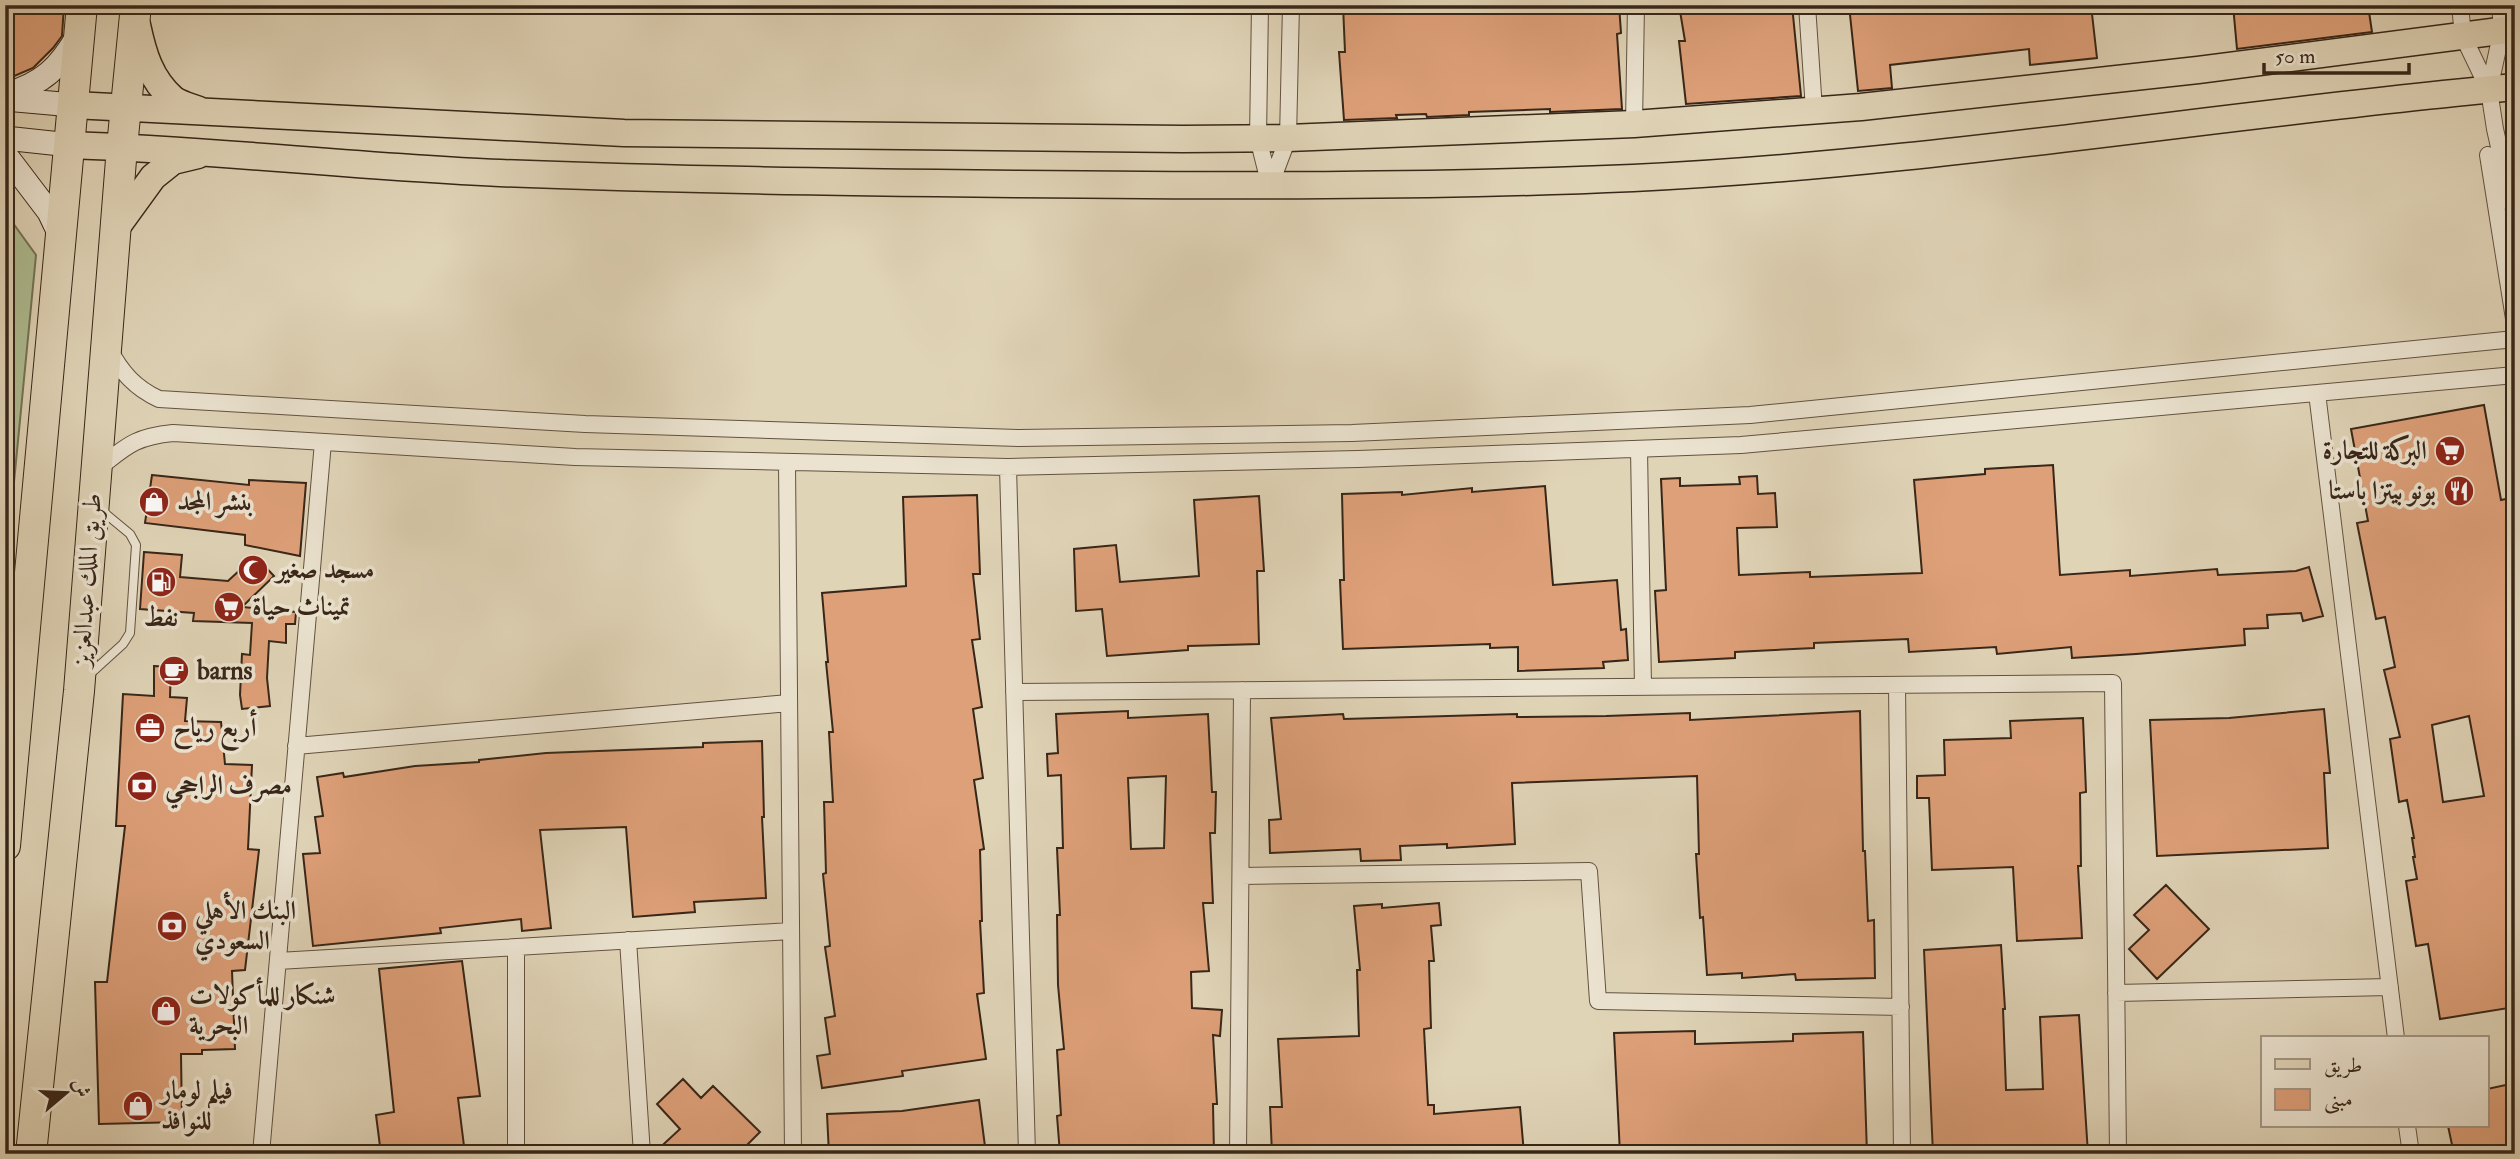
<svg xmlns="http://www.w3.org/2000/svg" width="2520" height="1159" font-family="'IM FELL Double Pica',Amiri,serif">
<rect width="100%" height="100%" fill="#e0d4b7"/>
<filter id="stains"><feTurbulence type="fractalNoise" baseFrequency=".00286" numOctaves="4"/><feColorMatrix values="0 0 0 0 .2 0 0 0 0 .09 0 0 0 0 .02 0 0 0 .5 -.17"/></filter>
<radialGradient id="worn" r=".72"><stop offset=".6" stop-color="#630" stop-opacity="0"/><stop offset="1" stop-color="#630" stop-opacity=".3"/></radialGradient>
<!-- green -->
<path fill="#aebd92" stroke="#737255" stroke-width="2" d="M 5,212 L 36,255 L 5,575 Z"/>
<!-- building -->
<path fill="#dea079" stroke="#382618" stroke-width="2" fill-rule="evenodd" d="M 5,5 L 64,5 L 62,36 L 53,48 L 33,68 L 5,80 Z
M 1343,5 L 1619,5 L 1621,33 L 1617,34 L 1622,109 L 1550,112 L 1550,109 L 1469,112 L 1469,115 L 1427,117 L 1426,114 L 1396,115 L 1397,118 L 1344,120 L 1339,52 L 1345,52 Z
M 1679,5 L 1792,5 L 1801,96 L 1686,104 L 1679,41 L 1685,41 Z
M 1849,5 L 2091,5 L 2097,58 L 2030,65 L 2029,49 L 1890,65 L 1892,88 L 1858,91 Z
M 2233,5 L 2368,5 L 2372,32 L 2237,49 Z
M 2484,405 L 2501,500 L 2506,499 L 2515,544 L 2515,560 L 2510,561 L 2515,582 L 2515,1007 L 2440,1019 L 2428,944 L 2416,946 L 2406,881 L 2417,879 L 2413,857 L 2415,857 L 2412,838 L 2414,838 L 2407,800 L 2399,802 L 2390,739 L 2400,737 L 2384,670 L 2395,667 L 2385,617 L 2376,619 L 2357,523 L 2368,521 L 2351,429 ZM 2469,716 L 2484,796 L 2443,802 L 2432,725 Z
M 2053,465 L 2060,575 L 2130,570 L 2130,576 L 2217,569 L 2218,575 L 2296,571 L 2309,567 L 2323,616 L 2303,621 L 2301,613 L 2267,615 L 2268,628 L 2244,629 L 2245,645 L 2136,654 L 2072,658 L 2071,647 L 1997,654 L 1996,647 L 1909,652 L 1908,639 L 1814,643 L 1814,648 L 1735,652 L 1735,658 L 1659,662 L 1655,591 L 1666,590 L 1661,479 L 1680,478 L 1680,486 L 1740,484 L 1739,477 L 1757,476 L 1758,494 L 1775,493 L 1777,527 L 1737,528 L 1739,575 L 1810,572 L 1810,577 L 1892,574 L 1922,573 L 1914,480 L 1985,474 L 1985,469 Z
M 152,475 L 249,485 L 249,480 L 306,483 L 300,556 L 245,545 L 245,535 L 145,523 Z
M 1545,486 L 1553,585 L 1617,580 L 1621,630 L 1626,629 L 1628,660 L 1603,662 L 1604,668 L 1518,671 L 1518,647 L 1490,648 L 1490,644 L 1343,649 L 1340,580 L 1344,580 L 1342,494 L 1402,492 L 1402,495 L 1472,488 L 1472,492 Z
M 977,495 L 980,574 L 973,574 L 980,639 L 972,640 L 982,707 L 973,709 L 983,778 L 974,780 L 984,849 L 980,850 L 982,921 L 980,921 L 984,993 L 977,994 L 986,1059 L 902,1071 L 903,1076 L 822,1088 L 817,1056 L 830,1054 L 825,1018 L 835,1016 L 825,947 L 830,946 L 823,874 L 826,873 L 824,802 L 833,802 L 829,732 L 833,732 L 826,662 L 828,662 L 822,593 L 906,586 L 903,497 Z
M 1259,496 L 1264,571 L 1257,571 L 1259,644 L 1188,646 L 1188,650 L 1107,656 L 1102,609 L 1076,611 L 1074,549 L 1116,545 L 1120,582 L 1199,576 L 1194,500 Z
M 144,552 L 182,555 L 180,577 L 228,581 L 255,556 L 274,576 L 242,607 L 296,612 L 295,624 L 286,624 L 286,643 L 269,641 L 267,678 L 270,706 L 242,709 L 240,695 L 242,654 L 250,655 L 252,623 L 193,621 L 194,613 L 140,609 Z
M 154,666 L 171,667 L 170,697 L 187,698 L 185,721 L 221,722 L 225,764 L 252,765 L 248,849 L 259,850 L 245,970 L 232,971 L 235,1049 L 202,1050 L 202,1054 L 181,1054 L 182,1122 L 99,1124 L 95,982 L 107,982 L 125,826 L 116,826 L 123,694 L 154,696 Z
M 2324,709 L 2330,773 L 2324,773 L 2328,848 L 2157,856 L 2150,720 L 2229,718 Z
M 1128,711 L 1128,718 L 1208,714 L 1212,792 L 1216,792 L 1215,833 L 1210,833 L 1213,903 L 1203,903 L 1209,971 L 1191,972 L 1192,1008 L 1222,1010 L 1220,1036 L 1213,1035 L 1217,1104 L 1213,1104 L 1214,1154 L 1060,1154 L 1057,1116 L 1061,1115 L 1057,1050 L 1064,1049 L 1058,985 L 1057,915 L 1060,915 L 1057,848 L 1063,848 L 1061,775 L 1048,776 L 1047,754 L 1058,753 L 1056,714 ZM 1166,776 L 1164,848 L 1131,849 L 1128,778 Z
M 1860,711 L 1863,851 L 1865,851 L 1868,921 L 1874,920 L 1875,978 L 1796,980 L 1795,974 L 1742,978 L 1742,973 L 1707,975 L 1703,917 L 1700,918 L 1696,854 L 1699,854 L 1697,776 L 1512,783 L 1515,844 L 1447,848 L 1447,844 L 1400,846 L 1401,860 L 1361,861 L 1360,849 L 1270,853 L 1269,820 L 1281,819 L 1271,718 L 1343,714 L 1344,719 L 1517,714 L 1517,717 L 1606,716 L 1690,713 L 1690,720 Z
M 2083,718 L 2086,792 L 2080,793 L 2081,866 L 2078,866 L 2082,938 L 2017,941 L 2013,867 L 1932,870 L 1929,798 L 1917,798 L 1917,776 L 1945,775 L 1944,740 L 2011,738 L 2010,721 Z
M 762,741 L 764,817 L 762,817 L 766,898 L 694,902 L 695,912 L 633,917 L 626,827 L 540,830 L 551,928 L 522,931 L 521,919 L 440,928 L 441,933 L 313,946 L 303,854 L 320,853 L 315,817 L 323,816 L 317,777 L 343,773 L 344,777 L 415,766 L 479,762 L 479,760 L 546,753 L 703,747 L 703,743 Z
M 2166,885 L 2209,929 L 2157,979 L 2129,949 L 2149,930 L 2134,915 Z
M 1439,903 L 1441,925 L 1431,926 L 1434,961 L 1429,961 L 1431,1028 L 1424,1029 L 1428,1105 L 1434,1105 L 1434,1114 L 1520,1107 L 1524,1154 L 1272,1154 L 1270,1107 L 1282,1107 L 1278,1039 L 1359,1036 L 1357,970 L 1360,970 L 1354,906 L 1382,904 L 1382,908 Z
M 2001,945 L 2005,1009 L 2003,1009 L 2006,1090 L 2043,1089 L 2040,1017 L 2079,1015 L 2088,1154 L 1933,1154 L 1924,950 Z
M 462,961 L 480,1096 L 458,1098 L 465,1154 L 381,1154 L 376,1115 L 394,1112 L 379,969 Z
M 1695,1031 L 1695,1044 L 1793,1041 L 1793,1034 L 1863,1032 L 1867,1154 L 1620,1154 L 1614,1033 Z
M 683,1079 L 701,1098 L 713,1086 L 760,1132 L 738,1154 L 653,1154 L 680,1129 L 657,1104 Z
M 2515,1083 L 2515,1154 L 2454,1154 L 2448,1126 L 2487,1126 L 2487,1089 Z
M 979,1100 L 986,1154 L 829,1154 L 827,1114 L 902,1111 Z"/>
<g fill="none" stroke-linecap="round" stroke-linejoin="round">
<!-- lane casing -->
<g stroke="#625240" stroke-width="10">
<path id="lane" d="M 90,674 L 123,644 L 130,633 L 136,545 L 130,534 L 101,510"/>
</g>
<!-- street casing -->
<g stroke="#625240" stroke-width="18">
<path id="street" d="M 1260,5 L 1258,138 L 1270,186
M 1807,5 L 1814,110
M 2460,5 L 2463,36 L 2489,90 L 2502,30 L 2500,5
M 2489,90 L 2495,129 L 2515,218
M 1634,124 L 1636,5
M 2488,155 L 2515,325
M 1270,186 L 1288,138 L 1291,5
M 109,349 C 121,372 135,388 159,399 L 585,424 L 1019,438 L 1352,433 L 1750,415 L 2515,339
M 2317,393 L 2396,1038
M 1639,449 L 1643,687
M 787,462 L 793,1154
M 1008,467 L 1027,1154
M 96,470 C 126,447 133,437 173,433 L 575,457 L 1008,467 L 1358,459 L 1741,445 L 2515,375
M 1897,685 L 1902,1154
M 1014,692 L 2113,683 L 2118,1154
M 296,746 L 789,703
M 1241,876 L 1589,871 L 1598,1001 L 1901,1007
M 628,940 L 642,1154
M 516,947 L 516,1154
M 278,961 L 791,931
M 2116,993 L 2390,987
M 2407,1126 L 2411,1154
M 261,1154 L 323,442
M 1238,1154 L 1242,690"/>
</g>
<!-- secondary casing -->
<g stroke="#382618" stroke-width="25">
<path id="secondary" d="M 5,95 C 44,83 59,68 79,34
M 5,99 L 73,105
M 5,138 L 70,145
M 5,154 L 49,212 L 61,237"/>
</g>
<!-- primary casing -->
<g stroke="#382618" stroke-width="29">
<path id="primary" d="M 137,25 C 143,53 150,79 173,99 C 180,104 191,107 199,110
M 73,105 L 624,133 L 1183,139 L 1288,138 L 1634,124 L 1861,107 L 2198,70 L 2515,29
M 70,145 C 214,150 357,167 500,173 C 672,180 845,182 1017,184 C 1223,186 1428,187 1633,178 C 1928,164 2221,114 2515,87
M 116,228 L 153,177 L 173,161 L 198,155"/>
</g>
<!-- highway casing -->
<g stroke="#382618" stroke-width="32">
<path id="highway" d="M 5,846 L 82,5
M 31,1154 L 79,691 L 122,147 L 136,5"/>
</g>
<!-- lane -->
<use href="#lane" stroke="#ebe3d0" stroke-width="8"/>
<!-- street -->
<use href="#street" stroke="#ebe3d0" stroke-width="16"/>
<!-- secondary -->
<use href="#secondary" stroke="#ebe3d0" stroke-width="23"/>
<!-- primary -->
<use href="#primary" stroke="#e0d4b7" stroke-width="26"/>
<!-- highway -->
<use href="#highway" stroke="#e0d4b7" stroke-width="30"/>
</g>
<!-- icons -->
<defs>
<g id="supermarket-disc" transform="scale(1.575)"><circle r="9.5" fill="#8f2418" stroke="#ebe3d0"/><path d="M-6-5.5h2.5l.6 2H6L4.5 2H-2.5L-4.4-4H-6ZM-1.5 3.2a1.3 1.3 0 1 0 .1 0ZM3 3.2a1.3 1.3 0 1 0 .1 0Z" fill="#fff"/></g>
<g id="restaurant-disc" transform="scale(1.575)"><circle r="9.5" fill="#8f2418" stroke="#ebe3d0"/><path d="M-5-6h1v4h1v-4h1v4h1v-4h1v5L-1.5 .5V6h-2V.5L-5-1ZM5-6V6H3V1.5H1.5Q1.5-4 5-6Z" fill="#fff"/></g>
<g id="shop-disc" transform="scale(1.575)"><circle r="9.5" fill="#8f2418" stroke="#ebe3d0"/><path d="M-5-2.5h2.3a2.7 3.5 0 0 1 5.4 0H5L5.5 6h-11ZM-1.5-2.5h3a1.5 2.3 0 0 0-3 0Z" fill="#fff"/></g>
<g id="mosque-disc" transform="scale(1.575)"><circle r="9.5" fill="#8f2418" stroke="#ebe3d0"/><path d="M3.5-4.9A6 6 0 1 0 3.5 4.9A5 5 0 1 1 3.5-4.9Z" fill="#fff"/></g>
<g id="fuel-disc" transform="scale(1.575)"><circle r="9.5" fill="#8f2418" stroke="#ebe3d0"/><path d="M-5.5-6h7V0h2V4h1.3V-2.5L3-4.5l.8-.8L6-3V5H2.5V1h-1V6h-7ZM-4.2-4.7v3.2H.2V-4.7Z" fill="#fff"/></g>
<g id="cafe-disc" transform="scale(1.575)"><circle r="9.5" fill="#8f2418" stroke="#ebe3d0"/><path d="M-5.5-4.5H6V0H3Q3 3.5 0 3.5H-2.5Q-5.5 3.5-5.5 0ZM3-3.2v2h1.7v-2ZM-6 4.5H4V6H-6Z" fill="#fff"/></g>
<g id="office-disc" transform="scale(1.575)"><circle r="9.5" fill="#8f2418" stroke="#ebe3d0"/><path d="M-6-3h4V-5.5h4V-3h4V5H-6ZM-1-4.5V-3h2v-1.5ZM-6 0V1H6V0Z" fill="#fff"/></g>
<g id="bank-disc" transform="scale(1.575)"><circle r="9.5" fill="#8f2418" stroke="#ebe3d0"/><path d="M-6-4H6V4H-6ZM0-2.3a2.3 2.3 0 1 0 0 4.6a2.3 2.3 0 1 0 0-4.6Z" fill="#fff"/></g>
</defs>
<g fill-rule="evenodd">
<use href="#supermarket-disc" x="2450" y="451"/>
<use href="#restaurant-disc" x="2459" y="491"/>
<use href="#shop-disc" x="154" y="502"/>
<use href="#mosque-disc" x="253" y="570"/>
<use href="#fuel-disc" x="161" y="582"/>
<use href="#supermarket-disc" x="229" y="607"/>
<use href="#cafe-disc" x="174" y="671"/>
<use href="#office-disc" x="150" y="728"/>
<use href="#bank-disc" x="142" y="786"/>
<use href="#bank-disc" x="172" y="926"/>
<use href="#shop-disc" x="166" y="1011"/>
<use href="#shop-disc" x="138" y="1106"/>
</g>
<g text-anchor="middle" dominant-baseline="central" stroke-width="7" stroke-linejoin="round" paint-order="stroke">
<!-- poi labels -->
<g font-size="26" font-weight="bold" fill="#382618" stroke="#ebe3d0" text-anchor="start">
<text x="2427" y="451" text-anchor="end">البركة للتجارة</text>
<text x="2436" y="491" text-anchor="end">بونو بيتزا باستا</text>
<text x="177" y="502">بنشر المجد</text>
<text x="276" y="570">مسجد صغير</text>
<text x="252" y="607">تميناث حياة</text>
<text x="161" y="618" text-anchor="middle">نفط</text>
<text x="197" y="671">barns</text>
<text x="173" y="728">أربع رياح</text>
<text x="165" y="786">مصرف الراجحي</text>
<text x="195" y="911">البنك الأهلي<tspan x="195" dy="30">السعودي</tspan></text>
<text x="189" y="996">شنكار للمأكولات<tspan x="189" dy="30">البحرية</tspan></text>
<text x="161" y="1091">فيلم لومار<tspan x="161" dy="30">للنوافذ</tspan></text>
</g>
<!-- street labels -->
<g font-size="26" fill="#382618" stroke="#ebe3d0">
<text transform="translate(87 580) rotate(-86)">طريق الملك عبدالعزيز</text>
</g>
</g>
<!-- margin -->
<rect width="2520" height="1159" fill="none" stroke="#e0d4b7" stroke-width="28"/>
<rect x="7" y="7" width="2506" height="1145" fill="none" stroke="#382618" stroke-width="3.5"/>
<rect x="14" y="14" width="2492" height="1131" fill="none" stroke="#382618" stroke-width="2"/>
<!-- legend -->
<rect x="2261" y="1036" width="228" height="91" fill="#ebe3d0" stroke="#a39786" stroke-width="2"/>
<rect x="2275" y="1059" width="35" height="10" fill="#e0d4b7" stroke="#a39786" stroke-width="2"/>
<text x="2324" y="1072" font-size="21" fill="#382618">طريق</text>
<rect x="2275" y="1089" width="35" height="21" fill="#dea079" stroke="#a39786" stroke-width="2"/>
<text x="2324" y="1106" font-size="21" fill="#382618">مبنى</text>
<!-- north arrow -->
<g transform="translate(66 1093) rotate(71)" stroke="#ebe3d0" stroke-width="5" paint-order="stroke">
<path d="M0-5L12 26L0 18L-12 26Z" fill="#382618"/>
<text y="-10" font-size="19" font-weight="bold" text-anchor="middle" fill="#382618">ش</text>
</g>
<!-- scale -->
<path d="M2264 63v10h145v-10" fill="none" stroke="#382618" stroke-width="3.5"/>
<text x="2275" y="63" font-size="21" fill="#382618" stroke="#ebe3d0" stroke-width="5" paint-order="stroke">50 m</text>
<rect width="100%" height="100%" filter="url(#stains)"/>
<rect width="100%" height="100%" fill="url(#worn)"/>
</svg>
